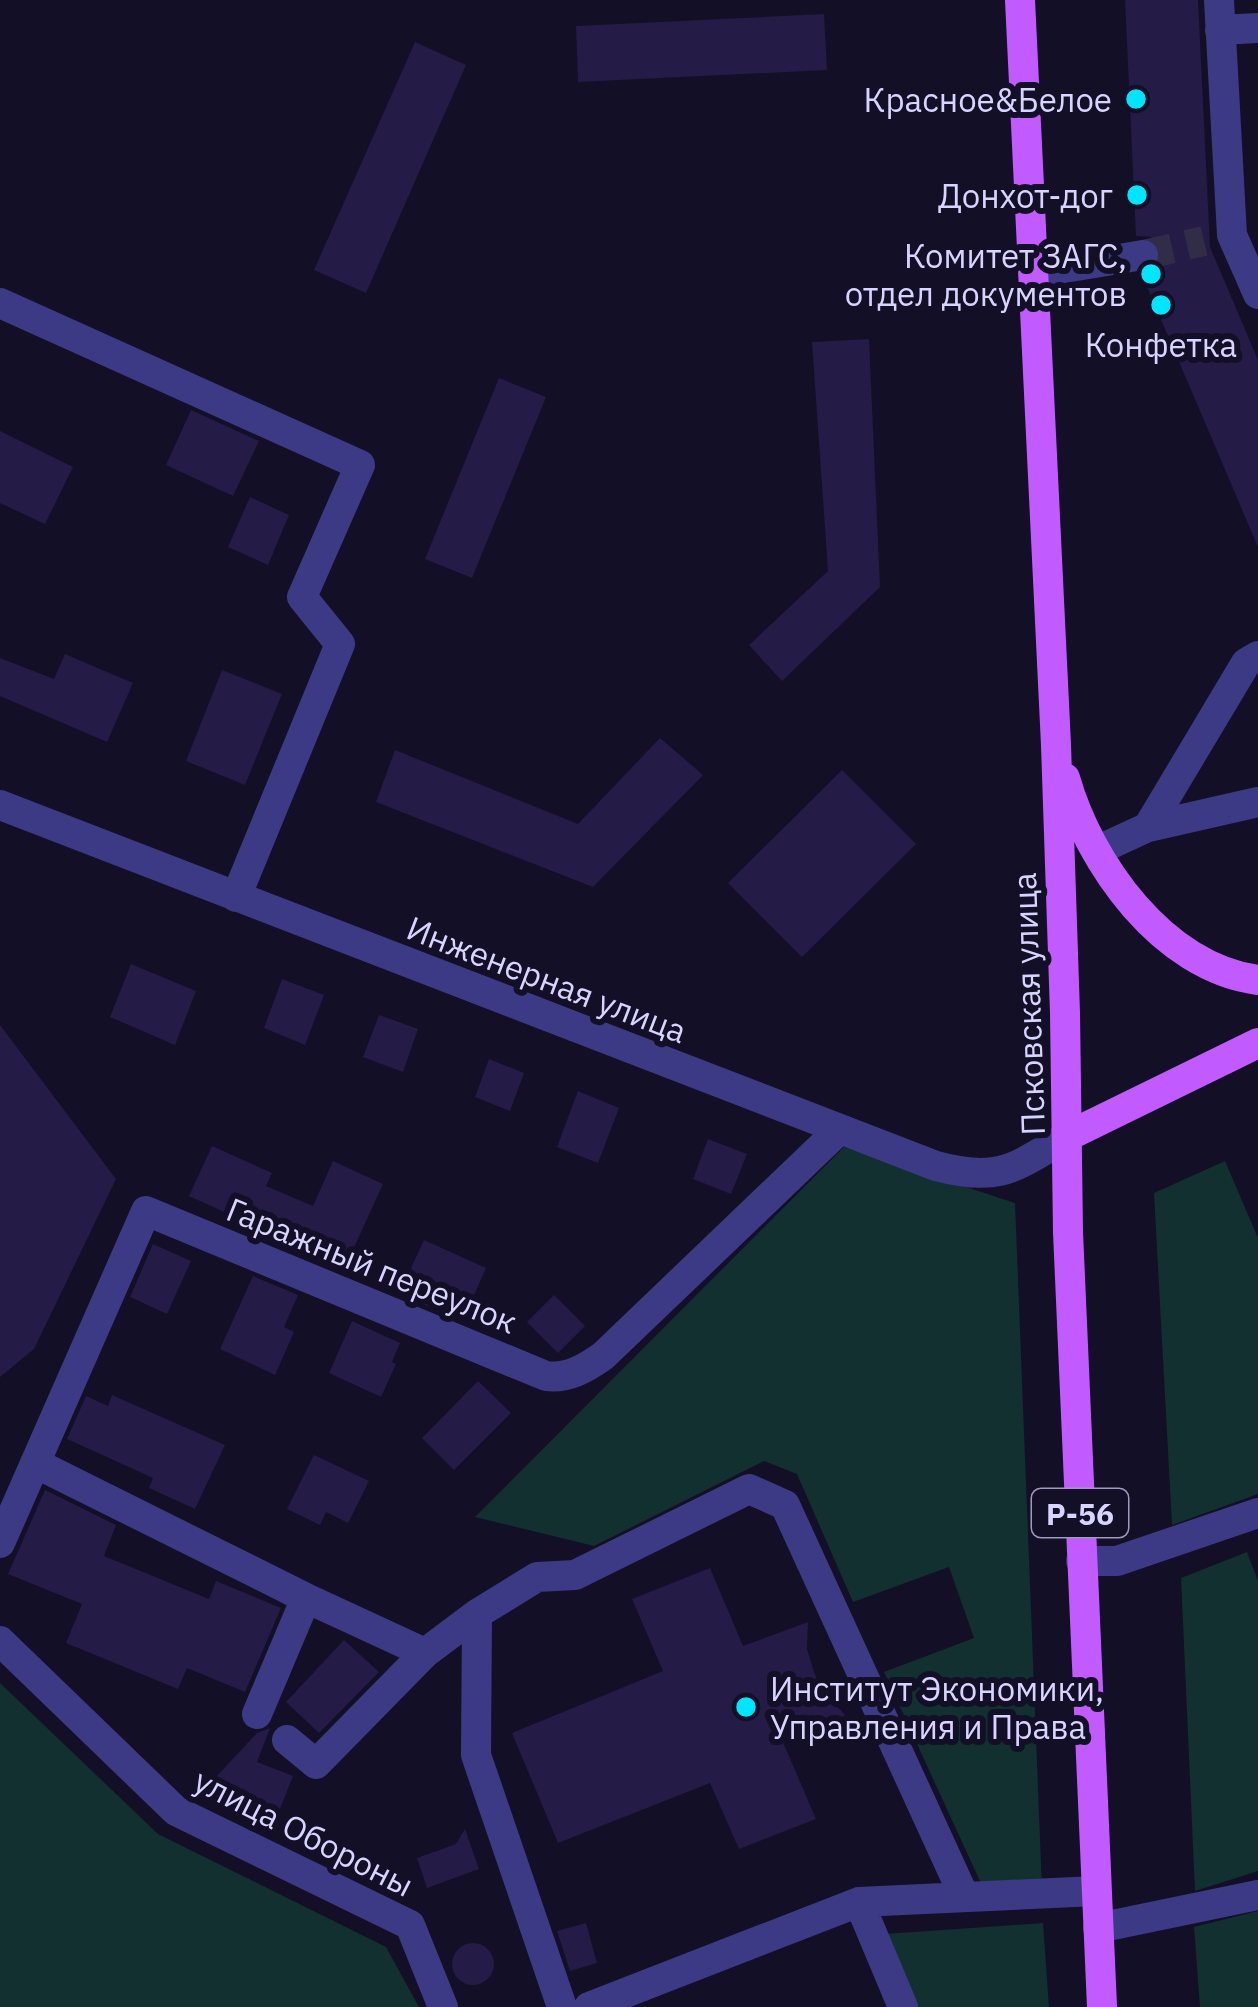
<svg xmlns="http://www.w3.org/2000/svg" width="1258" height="2007" font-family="'IBM Plex Sans',sans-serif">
<rect width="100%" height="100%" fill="#130f26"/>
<!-- green -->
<path fill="#12302f" d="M 844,1147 L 1015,1203 L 1042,1890 L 985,1892 L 884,1672 L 974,1638 L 949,1567 L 853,1602 L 797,1474 L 764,1461 L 594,1546 L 475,1517 Z
M 1225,1161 L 1258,1238 L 1258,1494 L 1172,1525 L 1154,1193 Z
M 1247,1552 L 1258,1581 L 1258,1871 L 1195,1891 L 1181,1578 Z
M 0,1683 L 158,1834 L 386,1947 L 419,2007 L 0,2007 Z
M 1258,1911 L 1258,2007 L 1200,2007 L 1194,1927 Z
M 1043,1923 L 1049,2007 L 915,2007 L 885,1934 Z"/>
<!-- building -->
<path fill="#241b47" d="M 1125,0 L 1198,0 L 1210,247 L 1258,360 L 1258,547 L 1142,275 L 1156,269 L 1162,253 L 1159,244 L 1151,237 L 1136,236 Z
M 824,14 L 827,70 L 578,82 L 576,26 Z
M 415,42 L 466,65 L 366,293 L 314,270 Z
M 869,339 L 880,587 L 782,681 L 749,645 L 828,571 L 812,342 Z
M 499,378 L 546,397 L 472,578 L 425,559 Z
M 191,410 L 259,441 L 233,496 L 166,465 Z
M 0,431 L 73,467 L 45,524 L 0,503 Z
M 250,497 L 289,515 L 268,565 L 228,547 Z
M 65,654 L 133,683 L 107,742 L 0,696 L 0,658 L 54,679 Z
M 222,670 L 282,694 L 245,785 L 186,761 Z
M 660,738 L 703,775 L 593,887 L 376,802 L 395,750 L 578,824 Z
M 842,770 L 916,844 L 802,957 L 728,883 Z
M 131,964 L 196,991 L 175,1045 L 110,1017 Z
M 282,979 L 324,995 L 305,1045 L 264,1028 Z
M 379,1015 L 418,1029 L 403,1072 L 363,1057 Z
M 0,1025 L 116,1179 L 34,1349 L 0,1377 Z
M 489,1059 L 524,1073 L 510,1111 L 475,1097 Z
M 578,1091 L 619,1108 L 598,1163 L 557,1147 Z
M 708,1139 L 747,1154 L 731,1194 L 693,1179 Z
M 212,1146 L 272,1173 L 266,1186 L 313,1206 L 333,1161 L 383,1184 L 346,1265 L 318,1252 L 314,1259 L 270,1241 L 273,1234 L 189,1196 Z
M 424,1240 L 486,1268 L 468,1309 L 444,1299 L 438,1310 L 417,1302 L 422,1289 L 405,1281 Z
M 153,1244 L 191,1261 L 167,1314 L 130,1297 Z
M 253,1276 L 298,1295 L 284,1327 L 294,1332 L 275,1375 L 220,1349 Z
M 554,1295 L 585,1326 L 558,1353 L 527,1322 Z
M 352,1321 L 400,1343 L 392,1362 L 396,1364 L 381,1397 L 329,1373 Z
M 478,1381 L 511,1413 L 454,1470 L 422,1438 Z
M 112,1395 L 225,1445 L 195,1509 L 149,1488 L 153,1478 L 67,1439 L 86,1396 L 108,1406 Z
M 314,1455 L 369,1481 L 348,1523 L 326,1512 L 320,1525 L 287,1509 Z
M 45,1490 L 116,1525 L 104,1556 L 209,1599 L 216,1581 L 281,1608 L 245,1692 L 187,1668 L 178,1689 L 66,1643 L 82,1604 L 8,1574 Z
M 710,1568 L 743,1646 L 808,1622 L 807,1649 L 815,1675 L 828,1697 L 846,1716 L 783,1742 L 816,1819 L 739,1849 L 710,1783 L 558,1843 L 512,1733 L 663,1671 L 632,1599 Z
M 344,1640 L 379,1672 L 319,1733 L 286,1702 Z
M 270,1728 L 257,1762 L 293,1776 L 278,1814 L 242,1799 L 245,1790 L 215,1778 L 257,1733 Z
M 465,1829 L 479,1869 L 427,1888 L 417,1858 L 456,1844 Z
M 586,1923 L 597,1963 L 570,1971 L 557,1931 Z
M452 1964a21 21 0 1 1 42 0a21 21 0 1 1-42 0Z"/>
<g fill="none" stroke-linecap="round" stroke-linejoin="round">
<!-- minor-tunnel -->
<path stroke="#312d47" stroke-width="30" stroke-dasharray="30 15" stroke-linecap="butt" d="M 1143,255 L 1204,241"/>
<!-- minor -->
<path stroke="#3d3a85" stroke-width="30" d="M 1219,0 L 1232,235 L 1258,294
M 1220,30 L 1258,28
M 1034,273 L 1143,255
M 0,303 L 360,465 L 302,597 L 340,644 L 236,897
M 0,805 L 936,1166 C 1000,1183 1014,1168 1068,1136
M 1148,827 L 1246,663 L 1258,656
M 1096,851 L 1148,827 L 1258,802
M 35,1463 L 306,1598 L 425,1653 L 477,1614 L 537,1577 L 575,1575 L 749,1489 L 785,1505 L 964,1896
M 0,1543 L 146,1211 L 546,1376 C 568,1379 586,1368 603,1356 L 839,1130
M 1081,1561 L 1117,1561 L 1258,1513
M 477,1614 L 476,1755 L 562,2007
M 0,1641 L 176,1811 L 410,1925 L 443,2007
M 257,1714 L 306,1598
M 287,1740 L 316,1764 L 425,1653
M 859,1902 L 903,2007
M 1098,1928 L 1258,1895
M 589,2007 L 859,1902 L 1096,1891"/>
<!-- major -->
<path stroke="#c25bff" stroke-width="30" d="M 1020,0 L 1056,745 L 1065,1013 L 1068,1232 L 1102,2007
M 1065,778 C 1089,863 1163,968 1258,980
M 1068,1136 L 1258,1043"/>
</g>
<!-- markers -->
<g fill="#00e5ff" stroke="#130f26" stroke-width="4.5">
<circle cx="1136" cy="99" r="12"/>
<circle cx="1137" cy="195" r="12"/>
<circle cx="1151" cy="274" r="12"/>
<circle cx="1161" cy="305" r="12"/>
<circle cx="746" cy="1707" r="12"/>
</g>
<g text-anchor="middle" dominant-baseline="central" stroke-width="12" stroke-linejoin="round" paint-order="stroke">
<!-- shield labels -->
<rect fill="#130f26" stroke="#9e99be" stroke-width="3" x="1032" y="1489" width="96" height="48" rx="9"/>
<g font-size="30" font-weight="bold" fill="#d9d4ff">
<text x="1080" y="1513">Р-56</text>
</g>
<!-- poi labels -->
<g font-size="33" fill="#d9d4ff" stroke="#130f26" text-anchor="end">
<text x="1112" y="99">Красное&amp;Белое</text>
<text x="1113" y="195">Донхот-дог</text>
<text x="1127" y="255">Комитет ЗАГС,<tspan x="1127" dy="38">отдел документов</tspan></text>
<text x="1161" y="344" text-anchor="middle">Конфетка</text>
<text x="770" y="1688" text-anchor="start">Институт Экономики,<tspan x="770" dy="38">Управления и Права</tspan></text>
</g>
<!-- street labels -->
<g font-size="33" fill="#d9d4ff" stroke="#130f26">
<text transform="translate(547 979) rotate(21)">Инженерная улица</text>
<text transform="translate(1028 1004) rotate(-92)">Псковская улица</text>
<text transform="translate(372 1265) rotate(22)">Гаражный переулок</text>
<text transform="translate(304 1832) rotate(27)">улица Обороны</text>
</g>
</g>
</svg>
